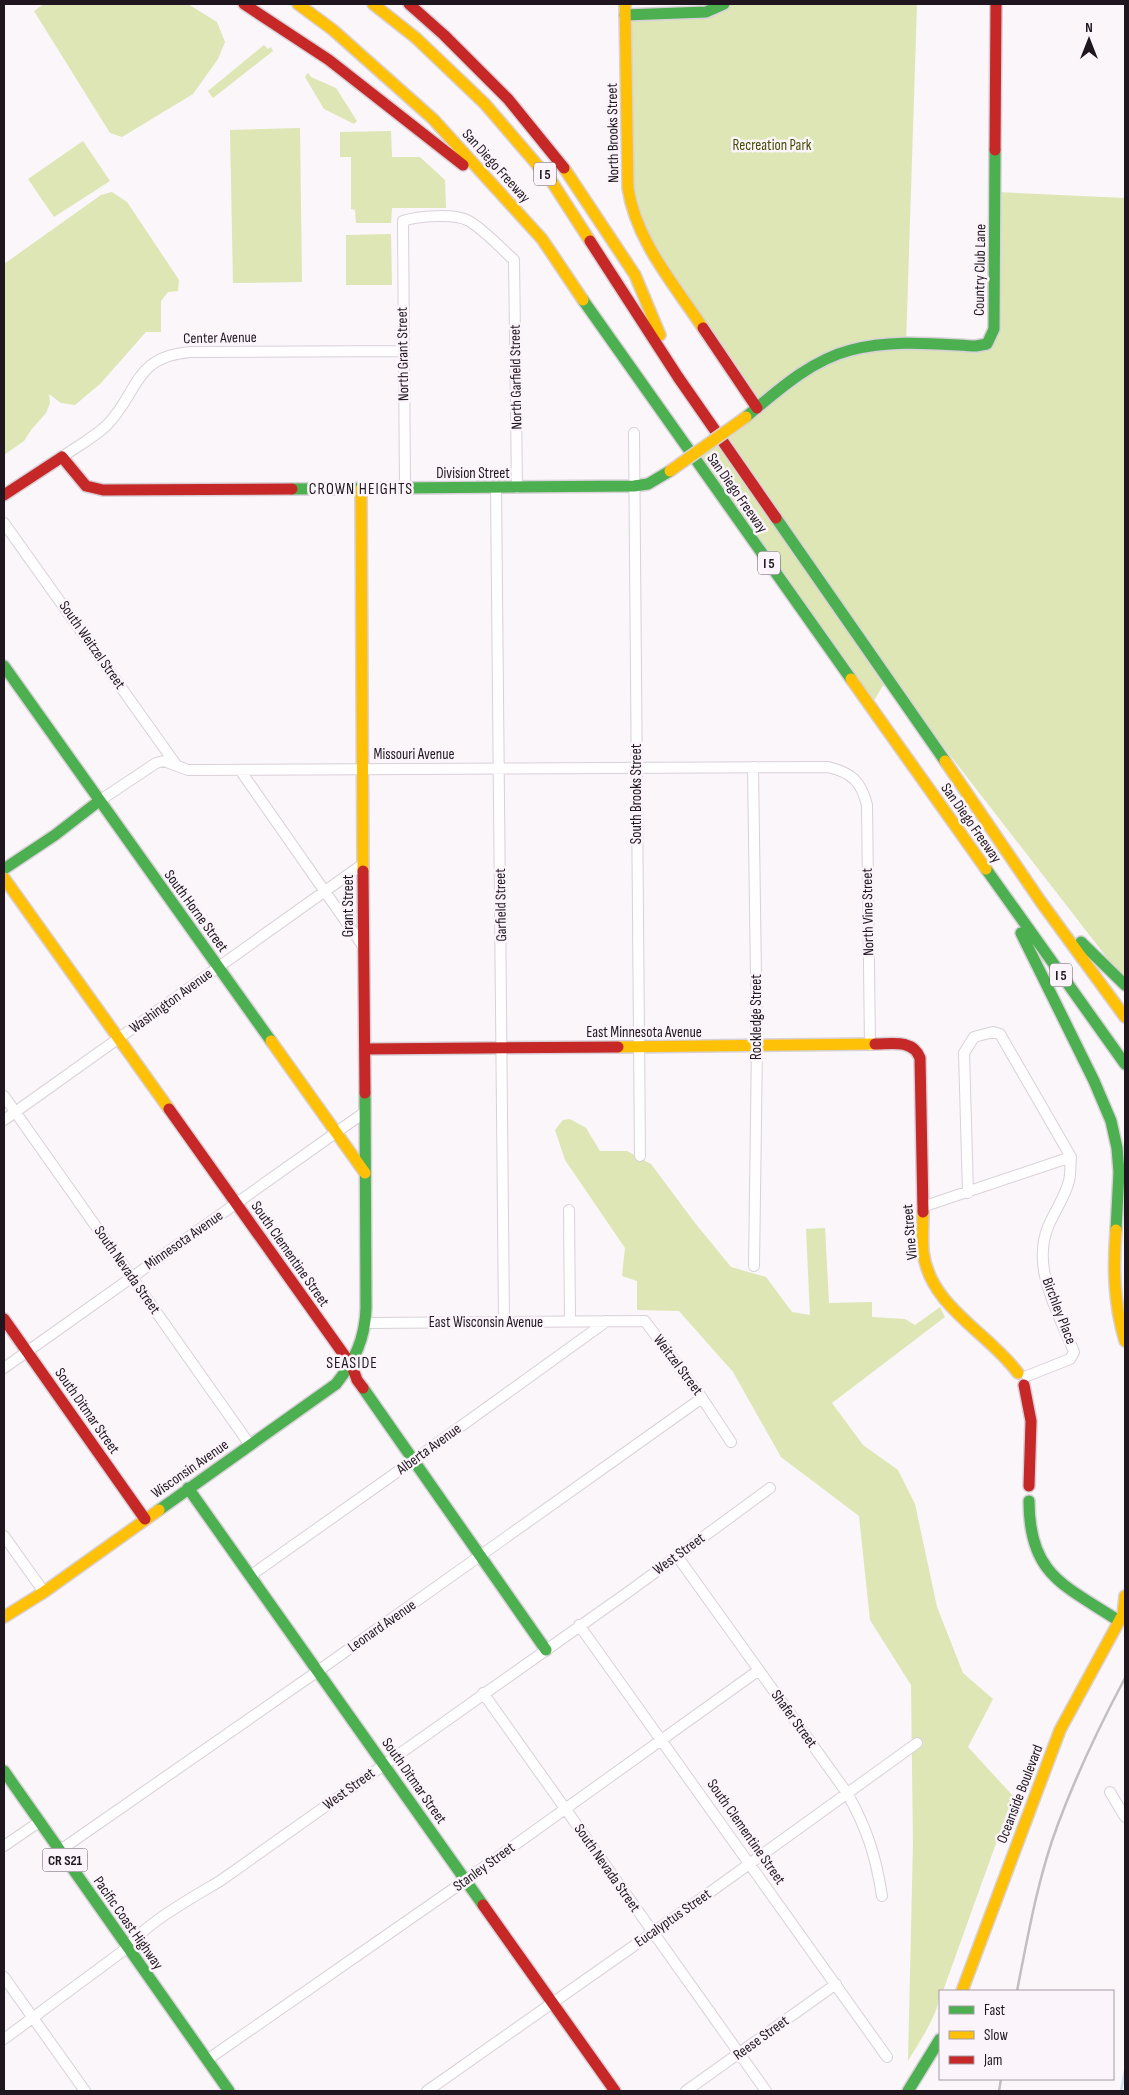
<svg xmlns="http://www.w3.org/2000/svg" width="1129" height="2095" font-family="'Sofia Sans Condensed',sans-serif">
<rect width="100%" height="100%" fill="#faf6fa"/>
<!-- green -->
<path fill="#dde6b4" d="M 44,4 L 188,4 L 217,22 L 225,42 L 218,59 L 193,94 L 122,137 L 110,133 L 34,11 Z
M 730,4 L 917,4 L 906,345 L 987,342 L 997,192 L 1125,198 L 1125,981 L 891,679 L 882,687 L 868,711 L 692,458 L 752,404 L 634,209 L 630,16 Z
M 264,45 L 268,49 L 271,47 L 273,51 L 213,98 L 208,91 Z
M 308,73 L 311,77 L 336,88 L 357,121 L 354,124 L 324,109 L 305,77 Z
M 300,128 L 302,282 L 233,283 L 230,130 Z
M 391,131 L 392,157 L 420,157 L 445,180 L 446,208 L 392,208 L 391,223 L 356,223 L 355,210 L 351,209 L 351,157 L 340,157 L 340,132 Z
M 83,141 L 110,181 L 54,217 L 28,179 Z
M 112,192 L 127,202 L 179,280 L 178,291 L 168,292 L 161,301 L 161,332 L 146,332 L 100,384 L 75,405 L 61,403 L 49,394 L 50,403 L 46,413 L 31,430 L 24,441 L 4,455 L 4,264 L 101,195 Z
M 391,234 L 392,285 L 346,285 L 346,235 Z
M 570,1119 L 586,1128 L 600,1151 L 627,1151 L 651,1164 L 695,1223 L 731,1267 L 766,1277 L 792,1312 L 810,1315 L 806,1229 L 825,1228 L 829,1303 L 872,1302 L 872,1317 L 905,1319 L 915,1325 L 940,1307 L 945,1317 L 832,1403 L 863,1445 L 898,1470 L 915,1504 L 937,1607 L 963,1673 L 993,1699 L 968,1747 L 1013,1796 L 943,1991 L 940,1991 C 940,2013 919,2042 908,2061 L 913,1843 L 911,1685 L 870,1620 L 859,1516 L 781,1457 L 733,1372 L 679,1311 L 637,1310 L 637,1281 L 622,1276 L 625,1248 L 565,1160 L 555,1130 L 563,1120 Z"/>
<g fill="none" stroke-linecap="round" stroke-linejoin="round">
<!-- stream -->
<path stroke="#cae2f5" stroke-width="2.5" d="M 1121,2091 L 1125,2071"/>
<!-- street casing -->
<g stroke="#d9d1d8" stroke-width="12">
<path id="street" d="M 634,433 L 640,1156
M 62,457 C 76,447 93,438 106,426 C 139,393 133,356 191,352 L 403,351
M 496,487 L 504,1322
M 405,488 L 403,221 C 418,216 455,213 469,221 C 483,229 502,249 514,260 L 517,488
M 4,523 L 177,766
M 753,767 L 757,1046 L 754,1266
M 240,770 L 363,946
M 99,801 L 156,763 L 164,761 L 188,770 L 828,767 C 852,773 861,781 867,805 L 870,1045
M 4,1096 L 250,1445
M 4,1120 L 363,864
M 922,1207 L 1071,1157 L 1000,1034 L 993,1032 L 974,1037 L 964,1053 L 968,1193
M 569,1210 L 570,1321
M 366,1323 L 645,1321 L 702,1398 L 731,1442
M 4,1368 L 365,1112
M 1027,1376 L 1070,1359 L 1074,1352 C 1059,1314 1031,1269 1048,1227 C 1054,1212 1065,1197 1069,1181 C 1071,1173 1070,1165 1071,1157
M 4,1536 L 44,1592
M 677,1556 L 847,1793 C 867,1828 876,1857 882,1896
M 250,1576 L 414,1460 L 607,1321
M 579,1625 L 887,2057
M 483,1693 L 766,2091
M 1110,1792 L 1125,1817
M 4,1846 L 39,1822
M 59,1851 L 318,1671 L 702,1398
M 4,1977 L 85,2091
M 4,2039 L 127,1948 C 146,1923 193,1897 220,1881 L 631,1590 L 770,1488
M 207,2060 L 466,1880 L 759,1670
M 427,2091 L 702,1898 L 917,1743
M 686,2091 L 836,1984"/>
</g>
<!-- fast casing -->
<g stroke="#d9d1d8" stroke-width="14">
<path id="fast" d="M 625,15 L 706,12 L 724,4
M 583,300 L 851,679
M 746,417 C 777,391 811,360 851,350 C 892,339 935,344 976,346 L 987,344 L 994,329 L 995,150
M 292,489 L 634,486 L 648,484 L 670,471
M 776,518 L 945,761
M 4,666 L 271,1041
M 4,869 L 55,835 L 99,801
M 986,869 L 1125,1064
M 1021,933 L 1094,1081 L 1111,1121 L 1117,1148 L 1119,1172 L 1116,1230
M 1081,942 L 1125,985
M 363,1388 L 546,1650
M 188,1488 L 483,1905
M 1029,1501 C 1029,1575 1064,1585 1119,1621
M 159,1510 L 336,1384 C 355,1360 365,1339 366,1308 L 365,1093
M 4,1771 L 229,2091
M 908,2091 L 940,2039"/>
</g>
<!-- slow casing -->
<g stroke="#d9d1d8" stroke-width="14">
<path id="slow" d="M 298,4 L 333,30 L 433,119 L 542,239 L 583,300
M 373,4 L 416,38 L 485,104 L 552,182 L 590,241
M 625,4 L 628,188 C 636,241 674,284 703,328
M 564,168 L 635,275 L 660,335
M 361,489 L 363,871
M 851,679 L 986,869
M 945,761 L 1041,902 L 1125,1017
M 4,878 L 169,1109
M 271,1041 L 365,1173
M 618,1047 L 875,1044
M 923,1212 C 923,1225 922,1238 923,1251 C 929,1306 988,1332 1018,1373
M 1116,1230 C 1113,1269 1114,1304 1125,1341
M 4,1617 L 44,1592 L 159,1510
M 962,1991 L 1060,1730 L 1123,1614 L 1125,1596"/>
</g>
<!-- jam casing -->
<g stroke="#d9d1d8" stroke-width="14">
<path id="jam" d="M 244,4 L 329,60 L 463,165
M 409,4 L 444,35 L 508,99 L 564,168
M 995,150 L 996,4
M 590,241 L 678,377 L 776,518
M 703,328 L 757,408
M 4,495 L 62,457 L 86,486 L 103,490 L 292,489
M 363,871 L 365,1093
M 875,1044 C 891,1044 913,1039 920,1058 L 923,1212
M 365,1049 L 618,1047
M 169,1109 L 352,1366 L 357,1380 L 363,1388
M 4,1319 L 145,1519
M 1024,1385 L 1031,1421 L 1029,1486
M 483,1905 L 615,2091"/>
</g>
<!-- street -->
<use href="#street" stroke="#fefefe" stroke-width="10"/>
<!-- fast -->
<use href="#fast" stroke="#4caf50" stroke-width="11"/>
<!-- slow -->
<use href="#slow" stroke="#ffc107" stroke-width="11"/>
<!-- jam -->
<use href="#jam" stroke="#c62828" stroke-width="11"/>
<!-- rail -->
<path stroke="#c1bfc0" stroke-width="2.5" d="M 1017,1991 C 1028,1935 1038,1877 1058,1824 C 1077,1773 1100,1725 1125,1678
M 999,2091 L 1001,2079"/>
<!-- slow-bridge casing -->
<g stroke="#d9d1d8" stroke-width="14" stroke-linecap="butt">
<path id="slow-bridge" d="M 670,471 L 746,417"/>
</g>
<!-- slow-bridge -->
<use href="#slow-bridge" stroke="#ffc107" stroke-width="11"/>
</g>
<g text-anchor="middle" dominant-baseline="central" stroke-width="5" stroke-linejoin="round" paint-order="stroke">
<!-- shield labels -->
<g fill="#fbf5fb" stroke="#625961" stroke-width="1">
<rect x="534" y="162.5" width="22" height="23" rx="4"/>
<rect x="758" y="551.5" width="22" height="23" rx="4"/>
<rect x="1050" y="963.5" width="22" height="23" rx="4"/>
<rect x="42.5" y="1848.5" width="45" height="23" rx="4"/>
</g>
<g font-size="14" font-weight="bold" fill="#20161f">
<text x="545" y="174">I 5</text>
<text x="769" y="563">I 5</text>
<text x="1061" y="975">I 5</text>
<text x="65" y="1860">CR S21</text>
</g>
<!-- street labels -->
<g font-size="15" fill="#20161f" stroke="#fbf5fb">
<text transform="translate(613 133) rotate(-91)">North Brooks Street</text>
<text transform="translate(496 166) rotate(48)">San Diego Freeway</text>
<text transform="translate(980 270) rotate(-89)">Country Club Lane</text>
<text transform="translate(220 338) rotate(-1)">Center Avenue</text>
<text transform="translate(403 354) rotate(-91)">North Grant Street</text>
<text transform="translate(516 377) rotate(-91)">North Garfield Street</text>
<text x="473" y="473">Division Street</text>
<text transform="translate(737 493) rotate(55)">San Diego Freeway</text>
<text transform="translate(92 645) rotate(55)">South Weitzel Street</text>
<text x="414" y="754">Missouri Avenue</text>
<text transform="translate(636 794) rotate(-90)">South Brooks Street</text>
<text transform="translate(971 823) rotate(55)">San Diego Freeway</text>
<text transform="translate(501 905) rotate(-91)">Garfield Street</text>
<text transform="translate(348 906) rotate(-90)">Grant Street</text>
<text transform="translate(196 911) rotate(54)">South Horne Street</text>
<text transform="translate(868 912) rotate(-91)">North Vine Street</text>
<text transform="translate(171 1001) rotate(-36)">Washington Avenue</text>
<text transform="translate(756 1017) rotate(-90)">Rockledge Street</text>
<text x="644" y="1032">East Minnesota Avenue</text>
<text transform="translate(910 1232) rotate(-95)">Vine Street</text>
<text transform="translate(184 1240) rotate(-35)">Minnesota Avenue</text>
<text transform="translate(290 1254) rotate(55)">South Clementine Street</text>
<text transform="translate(127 1270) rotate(55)">South Nevada Street</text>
<text transform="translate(1059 1311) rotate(69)">Birchley Place</text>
<text x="486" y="1322">East Wisconsin Avenue</text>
<text transform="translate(678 1365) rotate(53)">Weitzel Street</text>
<text transform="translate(87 1411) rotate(55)">South Ditmar Street</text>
<text transform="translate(429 1449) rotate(-36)">Alberta Avenue</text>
<text transform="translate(190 1469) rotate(-35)">Wisconsin Avenue</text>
<text transform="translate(679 1554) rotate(-36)">West Street</text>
<text transform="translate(382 1626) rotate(-35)">Leonard Avenue</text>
<text transform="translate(794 1719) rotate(54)">Shafer Street</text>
<text transform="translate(414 1781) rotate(55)">South Ditmar Street</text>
<text transform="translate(349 1789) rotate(-36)">West Street</text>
<text transform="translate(1020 1794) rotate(-69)">Oceanside Boulevard</text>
<text transform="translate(746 1832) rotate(55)">South Clementine Street</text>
<text transform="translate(484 1867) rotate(-36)">Stanley Street</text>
<text transform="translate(607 1868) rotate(55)">South Nevada Street</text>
<text transform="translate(673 1918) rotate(-35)">Eucalyptus Street</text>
<text transform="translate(128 1923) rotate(55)">Pacific Coast Highway</text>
<text transform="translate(761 2038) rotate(-36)">Reese Street</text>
</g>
<!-- park labels -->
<g font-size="15" fill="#444e00" stroke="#fbf5fb">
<text x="772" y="145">Recreation Park</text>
</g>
<!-- neighbourhood labels -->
<g font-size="16" letter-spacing="1" fill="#20161f" stroke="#fbf5fb">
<text x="361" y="489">CROWN HEIGHTS</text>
<text x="352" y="1363">SEASIDE</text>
</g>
</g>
<!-- border -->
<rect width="1129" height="2095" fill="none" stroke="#20161f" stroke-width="10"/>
<!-- legend -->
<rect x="939" y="1990" width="175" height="90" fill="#fbf5fb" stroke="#a39ca3"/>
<rect x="949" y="2006" width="25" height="8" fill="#4caf50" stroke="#a39ca3"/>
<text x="984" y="2015" font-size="15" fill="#20161f">Fast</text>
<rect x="949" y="2031" width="25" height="8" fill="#ffc107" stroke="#a39ca3"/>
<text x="984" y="2040" font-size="15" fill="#20161f">Slow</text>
<rect x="949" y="2056" width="25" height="8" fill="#c62828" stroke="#a39ca3"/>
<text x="984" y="2065" font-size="15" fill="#20161f">Jam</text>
<!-- north arrow -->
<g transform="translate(1089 40)" stroke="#fbf5fb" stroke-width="4" paint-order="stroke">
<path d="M0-4L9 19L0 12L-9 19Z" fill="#20161f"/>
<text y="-8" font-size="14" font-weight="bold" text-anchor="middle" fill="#20161f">N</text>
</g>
</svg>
